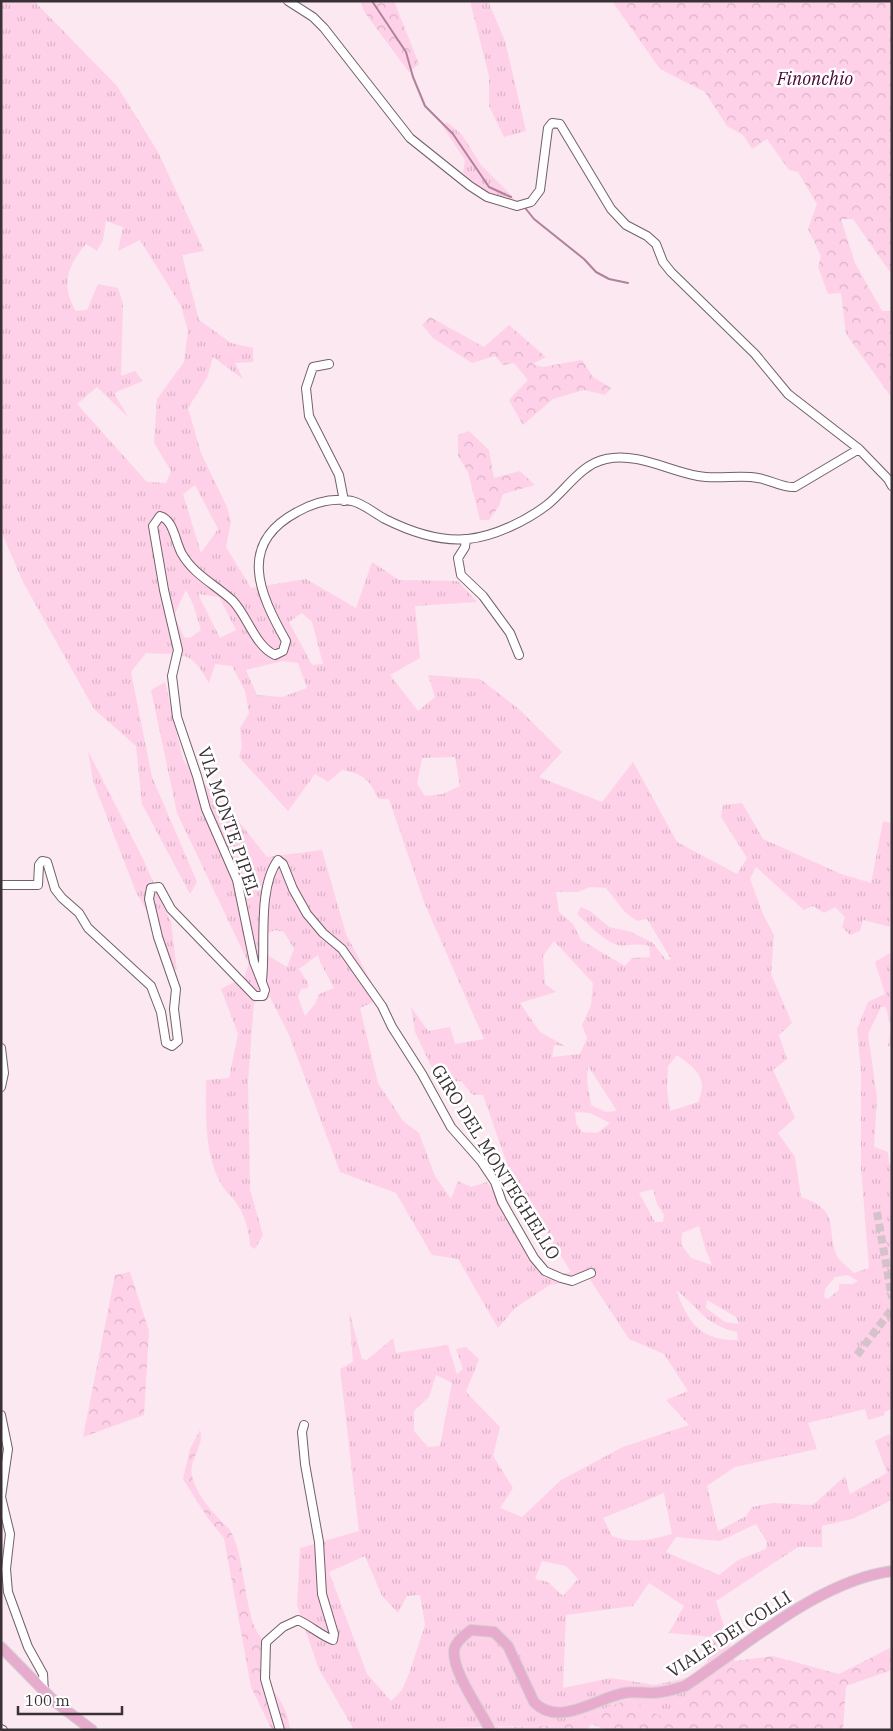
<svg xmlns="http://www.w3.org/2000/svg" width="893" height="1731" font-family="'IBM Plex Serif',serif">
<defs>
<pattern id="grass-tufts" width="24" height="20" patternUnits="userSpaceOnUse" patternTransform="scale(1.25)"><rect width="24" height="20" fill="#fed1e8"/><path d="M3 7l-1-3M5 7V3M7 7l1-3M15 17l-1-3M17 17v-4M19 17l1-3" fill="none" stroke="#dab4c8"/></pattern>
<pattern id="forest-crowns" width="20" height="18" patternUnits="userSpaceOnUse" patternTransform="scale(1.25)"><rect width="20" height="18" fill="#fed1e8"/><path d="M2 6a3 3 0 1 1 6 0M12 15a3 3 0 1 1 6 0" fill="none" stroke="#dab4c8"/></pattern>
</defs>
<rect width="100%" height="100%" fill="#fbe8f1"/>
<!-- grass -->
<path fill="url(#grass-tufts)" fill-rule="evenodd" d="M 1,1 L 34,1 L 117,86 L 158,152 L 204,251 L 182,255 L 199,320 L 231,343 L 253,348 L 253,362 L 235,363 L 243,379 L 213,357 L 207,378 L 188,408 L 201,453 L 227,507 L 231,522 L 226,547 L 251,588 L 306,579 L 356,608 L 372,562 L 399,580 L 458,581 L 477,602 L 415,606 L 420,658 L 390,675 L 418,711 L 435,697 L 428,675 L 480,679 L 520,710 L 562,752 L 539,777 L 602,802 L 633,762 L 677,842 L 737,874 L 747,858 L 721,817 L 723,805 L 742,803 L 763,839 L 841,874 L 871,883 L 883,821 L 892,823 L 890,927 L 863,920 L 860,931 L 850,935 L 842,927 L 845,917 L 835,907 L 824,913 L 813,906 L 804,910 L 756,867 L 750,879 L 763,914 L 774,935 L 771,974 L 792,1023 L 779,1035 L 787,1059 L 773,1070 L 795,1118 L 778,1133 L 795,1157 L 801,1197 C 842,1212 825,1225 837,1256 C 840,1262 849,1268 854,1273 L 869,1268 L 861,1169 L 861,1070 L 857,1029 L 868,1002 L 885,994 L 875,962 L 892,952 L 892,1047 L 888,1046 L 891,1029 L 886,1007 L 881,1007 L 868,1034 L 877,1097 L 874,1147 L 888,1152 L 889,1164 L 892,1163 L 892,1409 L 884,1412 L 885,1415 L 868,1420 L 865,1409 L 808,1423 L 817,1449 L 735,1467 L 707,1486 L 718,1531 L 746,1516 L 752,1507 L 773,1503 L 813,1505 L 845,1476 L 850,1494 L 887,1473 L 875,1441 L 889,1434 L 892,1440 L 892,1500 L 852,1519 L 822,1526 L 822,1547 L 798,1547 L 716,1601 L 735,1661 L 662,1717 L 629,1699 L 563,1725 L 354,1730 L 318,1667 L 297,1605 L 300,1548 L 359,1531 L 340,1369 L 353,1362 L 349,1311 L 362,1359 L 367,1360 L 393,1338 L 396,1353 L 448,1345 L 457,1374 L 463,1369 L 456,1349 L 466,1347 L 479,1359 L 466,1392 L 500,1427 L 493,1456 L 513,1488 L 500,1508 L 522,1517 L 561,1480 L 623,1447 L 689,1425 L 666,1400 L 688,1391 L 664,1354 L 629,1339 L 589,1278 L 550,1285 L 515,1308 L 498,1328 L 458,1259 L 432,1255 L 396,1193 L 340,1172 L 289,1035 L 270,997 L 254,1003 L 248,1081 L 250,1190 L 263,1235 L 255,1249 L 250,1246 C 249,1229 245,1214 234,1200 C 230,1194 223,1189 220,1182 C 204,1151 206,1115 206,1080 L 229,1078 L 238,1034 L 221,989 L 244,977 L 249,964 L 177,813 L 151,690 L 165,682 L 183,760 L 240,823 L 267,857 L 322,850 L 346,934 L 380,999 L 360,1008 L 378,1083 L 403,1121 L 419,1133 L 435,1176 L 451,1199 L 458,1181 L 471,1187 L 487,1182 L 545,1278 L 571,1272 L 511,1175 L 483,1095 L 473,1095 L 461,1081 L 449,1082 L 431,1066 L 415,1032 L 411,1007 L 428,1031 L 450,1027 L 455,1044 L 484,1039 L 424,902 L 389,799 L 378,799 C 369,778 363,774 342,770 L 328,782 L 315,774 L 288,811 L 239,757 L 242,747 L 240,728 L 249,713 L 245,691 L 232,666 L 215,664 L 209,683 C 190,648 183,656 146,653 L 131,672 L 152,777 L 197,882 L 190,894 L 142,804 L 136,746 L 94,709 L 23,582 L 1,531 ZM 106,221 L 123,227 L 118,251 L 140,240 L 181,306 L 188,331 L 184,362 L 157,399 L 154,443 L 171,471 L 166,483 L 147,482 L 77,404 L 97,387 L 128,417 L 114,393 L 143,381 L 135,371 L 121,376 L 123,304 L 118,288 L 98,284 L 87,310 L 76,311 C 60,285 68,265 86,244 L 97,251 L 103,240 ZM 195,485 L 218,529 L 201,553 L 183,494 ZM 186,590 L 193,604 L 201,630 L 190,638 L 184,637 L 174,615 ZM 198,594 L 219,597 L 236,630 L 220,638 ZM 302,613 L 312,622 L 323,664 L 312,665 L 289,622 ZM 283,661 L 298,663 L 307,688 L 282,697 L 257,695 L 246,670 ZM 455,757 L 460,786 L 443,794 L 425,796 L 417,784 L 422,758 ZM 590,887 L 606,888 L 625,912 L 637,921 L 647,919 L 671,959 L 666,960 L 653,943 L 631,932 L 609,927 L 590,911 L 581,907 L 577,914 C 587,923 605,942 618,945 C 628,947 634,942 649,946 L 650,957 L 632,958 L 625,966 L 581,940 L 573,924 L 559,912 L 556,892 L 578,892 ZM 275,930 L 284,932 L 294,949 L 287,967 L 267,955 L 268,933 ZM 554,941 L 593,983 L 591,1005 L 582,1025 L 587,1038 L 580,1054 L 552,1057 L 554,1045 L 565,1046 L 540,1032 L 520,1003 L 556,992 L 545,984 L 543,956 ZM 318,955 L 320,962 L 334,988 L 319,994 L 315,1004 L 305,1016 L 298,997 L 301,989 L 308,988 L 308,983 L 299,969 ZM 677,1055 C 696,1069 709,1078 698,1102 L 670,1111 L 667,1090 L 668,1066 ZM 588,1066 L 617,1111 L 606,1112 L 591,1105 L 587,1080 ZM 575,1112 L 590,1113 L 610,1123 L 597,1133 L 582,1132 L 576,1123 ZM 653,1189 L 657,1204 L 664,1215 L 663,1222 L 655,1222 L 639,1193 ZM 699,1226 L 705,1248 L 712,1265 L 691,1258 L 681,1244 L 682,1233 ZM 848,1275 L 858,1281 L 852,1284 L 839,1284 L 839,1290 L 828,1299 L 824,1297 L 825,1289 L 835,1277 ZM 676,1290 C 701,1309 703,1324 737,1332 L 738,1340 C 700,1341 688,1322 676,1290 ZM 707,1300 L 736,1317 L 739,1324 L 725,1322 L 706,1308 ZM 436,1375 L 452,1383 L 440,1446 L 428,1447 L 414,1431 L 414,1411 L 429,1397 ZM 664,1493 L 672,1534 C 650,1540 633,1544 612,1536 L 603,1518 ZM 756,1524 L 767,1542 L 766,1549 L 738,1560 L 719,1575 L 666,1552 L 676,1537 L 720,1541 ZM 365,1556 L 382,1596 L 398,1613 L 407,1596 L 420,1595 L 425,1625 L 410,1671 L 402,1690 L 391,1701 L 367,1674 L 329,1572 ZM 542,1561 L 566,1566 L 578,1579 L 563,1596 L 548,1582 L 535,1579 ZM 649,1583 L 684,1606 L 669,1633 L 713,1637 L 707,1662 L 691,1677 L 655,1685 L 611,1678 L 563,1688 L 566,1615 L 633,1606 Z
M 470,1 L 488,1 L 505,41 L 526,131 L 504,137 L 489,106 L 489,76 Z
M 447,122 L 462,135 L 481,165 L 515,199 L 510,202 L 490,196 L 463,173 L 465,160 L 442,125 Z
M 88,751 L 143,859 L 171,922 L 177,971 L 167,958 L 162,938 L 136,892 L 93,781 Z"/>
<!-- forest -->
<path fill="url(#forest-crowns)" d="M 360,1 L 394,1 L 419,64 L 409,72 L 365,13 Z
M 612,1 L 892,1 L 892,275 L 853,219 L 841,219 L 855,263 L 882,311 L 892,311 L 892,398 L 846,334 L 841,293 L 828,294 L 818,267 L 821,256 L 808,229 L 817,204 L 798,172 L 789,170 L 767,139 L 752,149 L 743,135 L 727,126 L 705,92 L 660,69 Z
M 430,317 L 484,347 L 509,325 L 546,357 L 532,364 L 542,367 L 582,360 L 593,377 L 611,388 L 605,395 L 584,390 L 553,399 L 523,425 L 509,400 L 528,380 L 514,363 L 503,365 L 495,356 L 472,363 L 433,338 L 422,325 Z
M 469,431 L 489,450 L 494,478 L 520,471 L 535,485 L 503,494 L 499,506 L 489,520 L 480,520 L 468,472 L 458,456 L 458,435 Z
M 130,1272 L 149,1331 L 144,1415 L 83,1437 L 115,1275 Z
M 200,1430 C 205,1447 188,1459 192,1476 C 197,1495 208,1507 221,1521 C 224,1524 229,1528 231,1532 C 245,1555 245,1623 261,1637 L 260,1676 C 275,1691 288,1707 290,1730 L 272,1730 L 251,1687 L 224,1538 L 207,1517 L 183,1479 L 190,1449 Z
M 892,1647 L 892,1670 L 846,1686 L 843,1730 L 606,1730 L 592,1724 L 586,1730 L 422,1730 L 563,1725 L 629,1699 L 662,1717 L 735,1661 L 773,1656 L 839,1674 Z"/>
<g fill="none" stroke-linecap="round" stroke-linejoin="round">
<!-- stream -->
<path stroke="#af8299" stroke-width="2" d="M 372,1 L 406,52 L 413,77 L 425,106 L 453,134 L 489,187 L 511,197
M 526,209 L 534,219 L 584,259 L 596,272 L 609,279 L 628,283"/>
<!-- minor-tunnel -->
<path stroke="#d4c3cb" stroke-width="8" stroke-dasharray="8 4" stroke-linecap="butt" d="M 877,1212 L 892,1298
M 857,1355 L 892,1309"/>
<!-- minor casing -->
<g stroke="#716168" stroke-width="10">
<path id="minor" d="M 288,1 L 313,17 L 324,28 L 410,138 L 470,186 L 487,197 L 517,206 L 531,202 L 540,190 L 548,128 L 552,123 L 560,124 L 611,209 L 626,225 L 647,236 L 656,244 L 663,262 L 671,272 L 755,354 L 788,394 L 859,449 L 888,479 L 892,486
M 329,364 L 313,367 L 306,388 L 309,416 L 339,475 L 344,501
M 466,539 L 465,547 L 458,558 L 461,575 L 483,596 L 510,633 L 519,655
M 1,885 L 38,885 L 39,865 L 42,861 L 47,862 L 55,889 L 62,898 L 79,913 L 88,928 L 151,986 L 161,1012 L 166,1043 L 172,1046 L 178,1041 L 174,1009 L 176,989 L 158,937 L 149,899 L 151,888 L 159,887 L 171,909 L 255,996 L 263,996 L 265,990 L 254,962 L 237,880 L 206,809 L 197,776 L 177,717 L 172,676 L 178,650 L 164,590 L 153,526 L 160,516 C 174,520 175,542 182,554 C 194,575 216,585 233,601 C 248,617 255,646 275,655 L 283,651 L 286,641 C 259,593 237,544 297,512 C 313,503 333,497 352,501 C 364,504 374,513 385,519 C 411,532 439,542 468,539 C 495,536 526,521 547,505 C 566,490 581,464 606,459 C 637,452 669,471 698,476 C 718,480 740,474 758,478 C 772,480 781,488 795,487 L 859,449
M 262,980 C 266,947 257,888 278,860 L 283,864 L 293,889 L 307,914 L 323,933 L 342,949 L 382,1006 L 392,1027 L 422,1074 L 451,1127 L 481,1161 L 495,1182 L 502,1202 L 534,1258 L 545,1271 L 561,1278 L 572,1281 L 591,1273
M 1,1048 L 4,1073 L 1,1087
M 1,1415 L 8,1449 L 1,1497 L 10,1534 L 6,1569 L 8,1592 L 28,1647 L 43,1674 L 44,1693
M 1,1729 L 3,1730
M 280,1730 L 265,1679 L 266,1642 L 283,1627 L 298,1620 C 311,1626 320,1635 333,1640 L 334,1634 L 322,1594 L 319,1542 L 305,1464 L 302,1432 L 304,1425"/>
</g>
<!-- major casing -->
<g stroke="#d3d2d3" stroke-width="12">
<path id="major" d="M 1,1647 L 54,1701 L 92,1730
M 490,1730 C 481,1711 448,1666 455,1647 C 458,1639 465,1635 471,1630 L 494,1632 L 508,1646 L 534,1702 C 558,1728 597,1698 624,1693 C 633,1691 642,1693 651,1693 C 663,1693 673,1690 685,1686 C 746,1646 818,1581 892,1571"/>
</g>
<!-- minor -->
<use href="#minor" stroke="#fff" stroke-width="8"/>
<!-- major -->
<use href="#major" stroke="#e7abcd" stroke-width="10"/>
</g>
<g text-anchor="middle" dominant-baseline="central" stroke-width="5" stroke-linejoin="round" paint-order="stroke">
<!-- park labels -->
<g font-size="18" font-style="italic" fill="#4e0735" stroke="#fff">
<text x="815" y="78">Finonchio</text>
</g>
<!-- street labels -->
<g font-size="18" fill="#393135" stroke="#fff">
<text transform="translate(229 821) rotate(71)">VIA MONTE PIPEL</text>
<text transform="translate(496 1162) rotate(58)">GIRO DEL MONTEGHELLO</text>
<text transform="translate(729 1634) rotate(-33)">VIALE DEI COLLI</text>
</g>
</g>
<!-- border -->
<rect width="893" height="1731" fill="none" stroke="#393135" stroke-width="5"/>
<!-- scale -->
<path d="M18 1706v8h104v-8" fill="none" stroke="#393135" stroke-width="2.5"/>
<text x="25" y="1706" font-size="15" fill="#393135" stroke="#ffffff" stroke-width="4" paint-order="stroke">100 m</text>
</svg>
